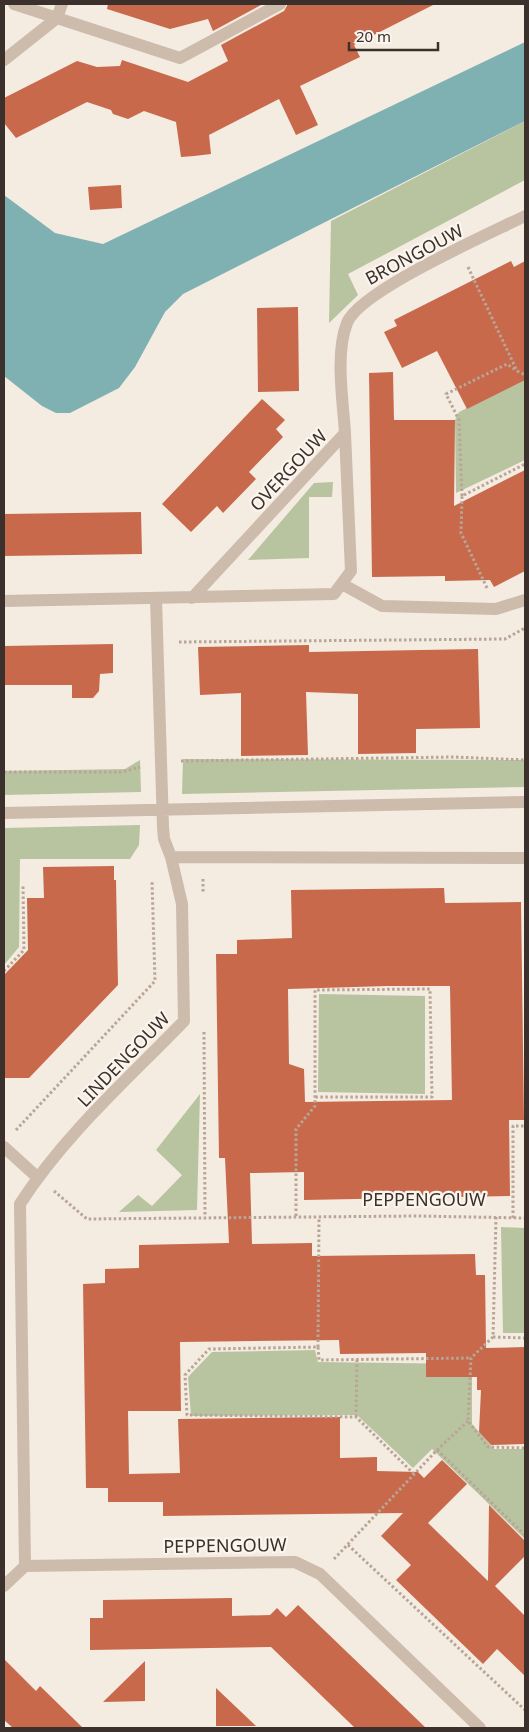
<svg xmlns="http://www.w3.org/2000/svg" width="529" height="1732" font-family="'Noto Sans',sans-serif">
<rect width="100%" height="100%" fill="#f4ebe1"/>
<!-- green -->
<path fill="#b8c4a0" d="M 525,121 L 525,180 L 348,274 L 358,295 L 329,323 L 331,221 Z
M 525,379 L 525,460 L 456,493 L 455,420 L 459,412 Z
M 333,482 L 332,497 L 309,497 L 309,558 L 248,560 L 314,483 Z
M 183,759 L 525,760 L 525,787 L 182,794 Z
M 140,760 L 141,792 L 4,795 L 4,771 L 125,769 Z
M 140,825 L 139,845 L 130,859 L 20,859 L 19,947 L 4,965 L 4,828 Z
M 319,994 L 425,996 L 425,1094 L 318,1092 Z
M 200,1094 L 197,1210 L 119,1212 L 138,1195 L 152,1206 L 182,1175 L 156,1150 Z
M 501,1227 L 525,1228 L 525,1333 L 503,1333 Z
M 315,1350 L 318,1362 L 472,1364 L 472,1424 L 494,1449 L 525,1449 L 525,1539 L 432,1449 L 413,1468 L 357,1415 L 191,1416 L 188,1377 L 212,1352 Z"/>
<!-- water -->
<path fill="#7fb0b2" d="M 525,42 L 525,121 L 183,294 L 165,312 L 135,367 L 119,388 L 70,413 L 56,413 L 42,406 L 4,376 L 4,195 L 55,233 L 103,244 Z"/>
<!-- building -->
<path fill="#c8694b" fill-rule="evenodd" d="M 108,4 L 263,4 L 213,31 L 208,19 L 170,29 L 107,9 Z
M 288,4 L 435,4 L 354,45 L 360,57 L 300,86 L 318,125 L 296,135 L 279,99 L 209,135 L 211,154 L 194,156 L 181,157 L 176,122 L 144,111 L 128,119 L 113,114 L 111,110 L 87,102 L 16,138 L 4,123 L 4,98 L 77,61 L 97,67 L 120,66 L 122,60 L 188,82 L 228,61 L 221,45 L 284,11 Z
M 121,185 L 122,208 L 90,210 L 88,187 Z
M 511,261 L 514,267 L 525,261 L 525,380 L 467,409 L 437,351 L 402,368 L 384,332 L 397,326 L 394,320 Z
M 298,307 L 299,391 L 258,392 L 257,308 Z
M 393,372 L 394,420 L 455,420 L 454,506 L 525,470 L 525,571 L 494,587 L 490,580 L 445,581 L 445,576 L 372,577 L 369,373 Z
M 262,399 L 285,420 L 276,429 L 283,437 L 249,472 L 256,479 L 223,513 L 217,506 L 191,532 L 162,504 Z
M 141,512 L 142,554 L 4,556 L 4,514 Z
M 113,644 L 113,673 L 100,674 L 99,691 L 93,698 L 72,698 L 72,685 L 4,685 L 4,646 Z
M 309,645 L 309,652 L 478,649 L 480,728 L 416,729 L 416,753 L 358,754 L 358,694 L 306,692 L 308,755 L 241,756 L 241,693 L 200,695 L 198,647 Z
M 114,866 L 114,880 L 116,880 L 118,985 L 29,1078 L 4,1078 L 4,975 L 28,950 L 27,898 L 44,898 L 43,867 Z
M 444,888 L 445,903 L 521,902 L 524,1120 L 509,1120 L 510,1196 L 304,1200 L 304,1172 L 250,1173 L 252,1244 L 312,1243 L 312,1256 L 475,1254 L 476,1275 L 485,1275 L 486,1348 L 525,1347 L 525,1444 L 491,1445 L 479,1432 L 481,1390 L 477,1390 L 477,1377 L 426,1377 L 426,1353 L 340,1354 L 339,1340 L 180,1342 L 181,1411 L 128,1411 L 129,1474 L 180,1473 L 178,1419 L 340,1417 L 340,1458 L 377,1457 L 377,1471 L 418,1472 L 424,1478 L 442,1460 L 467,1484 L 428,1523 L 488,1581 L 489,1505 L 525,1541 L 525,1556 L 495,1586 L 525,1616 L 525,1676 L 497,1649 L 483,1664 L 396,1580 L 411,1565 L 381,1536 L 403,1513 L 163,1516 L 163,1502 L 108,1502 L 108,1488 L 86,1488 L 83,1284 L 105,1283 L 105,1269 L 139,1268 L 139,1245 L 229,1243 L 225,1158 L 219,1158 L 216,954 L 237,954 L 237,940 L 292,938 L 291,890 ZM 387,986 L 450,986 L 452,1100 L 305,1102 L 304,1069 L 289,1064 L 288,989 Z
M 232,1598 L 232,1616 L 270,1615 L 277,1608 L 286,1617 L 298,1605 L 426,1728 L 355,1728 L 271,1647 L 90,1650 L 90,1618 L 103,1618 L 103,1600 Z
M 4,1659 L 36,1691 L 40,1686 L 83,1728 L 13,1728 L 4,1720 Z
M 145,1661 L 145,1701 L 103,1702 Z
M 216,1688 L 256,1726 L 216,1726 Z"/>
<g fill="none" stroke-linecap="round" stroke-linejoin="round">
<!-- path -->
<path stroke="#b9a596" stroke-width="3" stroke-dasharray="2.5 2.5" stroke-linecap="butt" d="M 468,267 L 517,371 L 525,375
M 462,496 L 459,420 L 446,394 L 507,364 L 517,371
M 487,588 L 461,533 L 462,496 L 525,464
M 179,642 L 505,639 L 525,628
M 181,761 L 454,757 L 525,760
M 4,772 L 122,772 L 140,767
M 203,879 L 203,893
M 4,971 L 24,950 L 23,885
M 204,1032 L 205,1216
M 16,1130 L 155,981 L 152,881
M 54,1191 L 87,1219 L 417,1216 L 525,1218
M 296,1216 L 296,1129 L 315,1106 L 315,990 L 430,989 L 432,1097 L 315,1097
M 496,1217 L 493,1337 L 471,1358 L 468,1421 L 488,1447 L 525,1448
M 513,1218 L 513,1126 L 525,1126
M 493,1337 L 525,1338
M 318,1347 L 319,1217
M 356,1417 L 357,1358
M 437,1450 L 468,1421
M 414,1474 L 356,1417 L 187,1415 L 185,1375 L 209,1349 L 318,1347 L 319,1360 L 471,1358
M 348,1545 L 525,1710
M 334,1559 L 437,1450 L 525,1535"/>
<!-- minor -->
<path stroke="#cdbbac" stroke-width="12" d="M 14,4 L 180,58 L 280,4
M 4,60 L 57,18 L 62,4
M 345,433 C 343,401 335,353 347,323 C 359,291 489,234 525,216
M 342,584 L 382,606 L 496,609 L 525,600
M 4,601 L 334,594 L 351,571 L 345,433 L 192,598
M 4,813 L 525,802
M 171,857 L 525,858
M 4,1147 L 37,1177
M 25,1566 L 295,1562 L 320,1574 L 480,1728
M 4,1586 L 25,1566 L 20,1204 C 64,1135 128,1079 184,1021 L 182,904 L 171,857 L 164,839 L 163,827 L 156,599"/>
</g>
<g text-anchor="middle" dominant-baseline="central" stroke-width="4.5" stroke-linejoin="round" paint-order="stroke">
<!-- street labels -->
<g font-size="18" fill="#3b302b" stroke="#fbf5ee">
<text transform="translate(414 254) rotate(-28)">BRONGOUW</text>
<text transform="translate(288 470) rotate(-47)">OVERGOUW</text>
<text transform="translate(123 1059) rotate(-46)">LINDENGOUW</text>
<text x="424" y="1199">PEPPENGOUW</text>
<text transform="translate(225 1545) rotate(-1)">PEPPENGOUW</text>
</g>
</g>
<!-- border -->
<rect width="529" height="1732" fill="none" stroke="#3b302b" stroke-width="10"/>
<!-- scale -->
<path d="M349 42v8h89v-8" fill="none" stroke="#3b302b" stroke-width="2.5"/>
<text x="356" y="42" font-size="15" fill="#3b302b" stroke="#fbf5ee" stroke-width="4" paint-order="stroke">20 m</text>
</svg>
